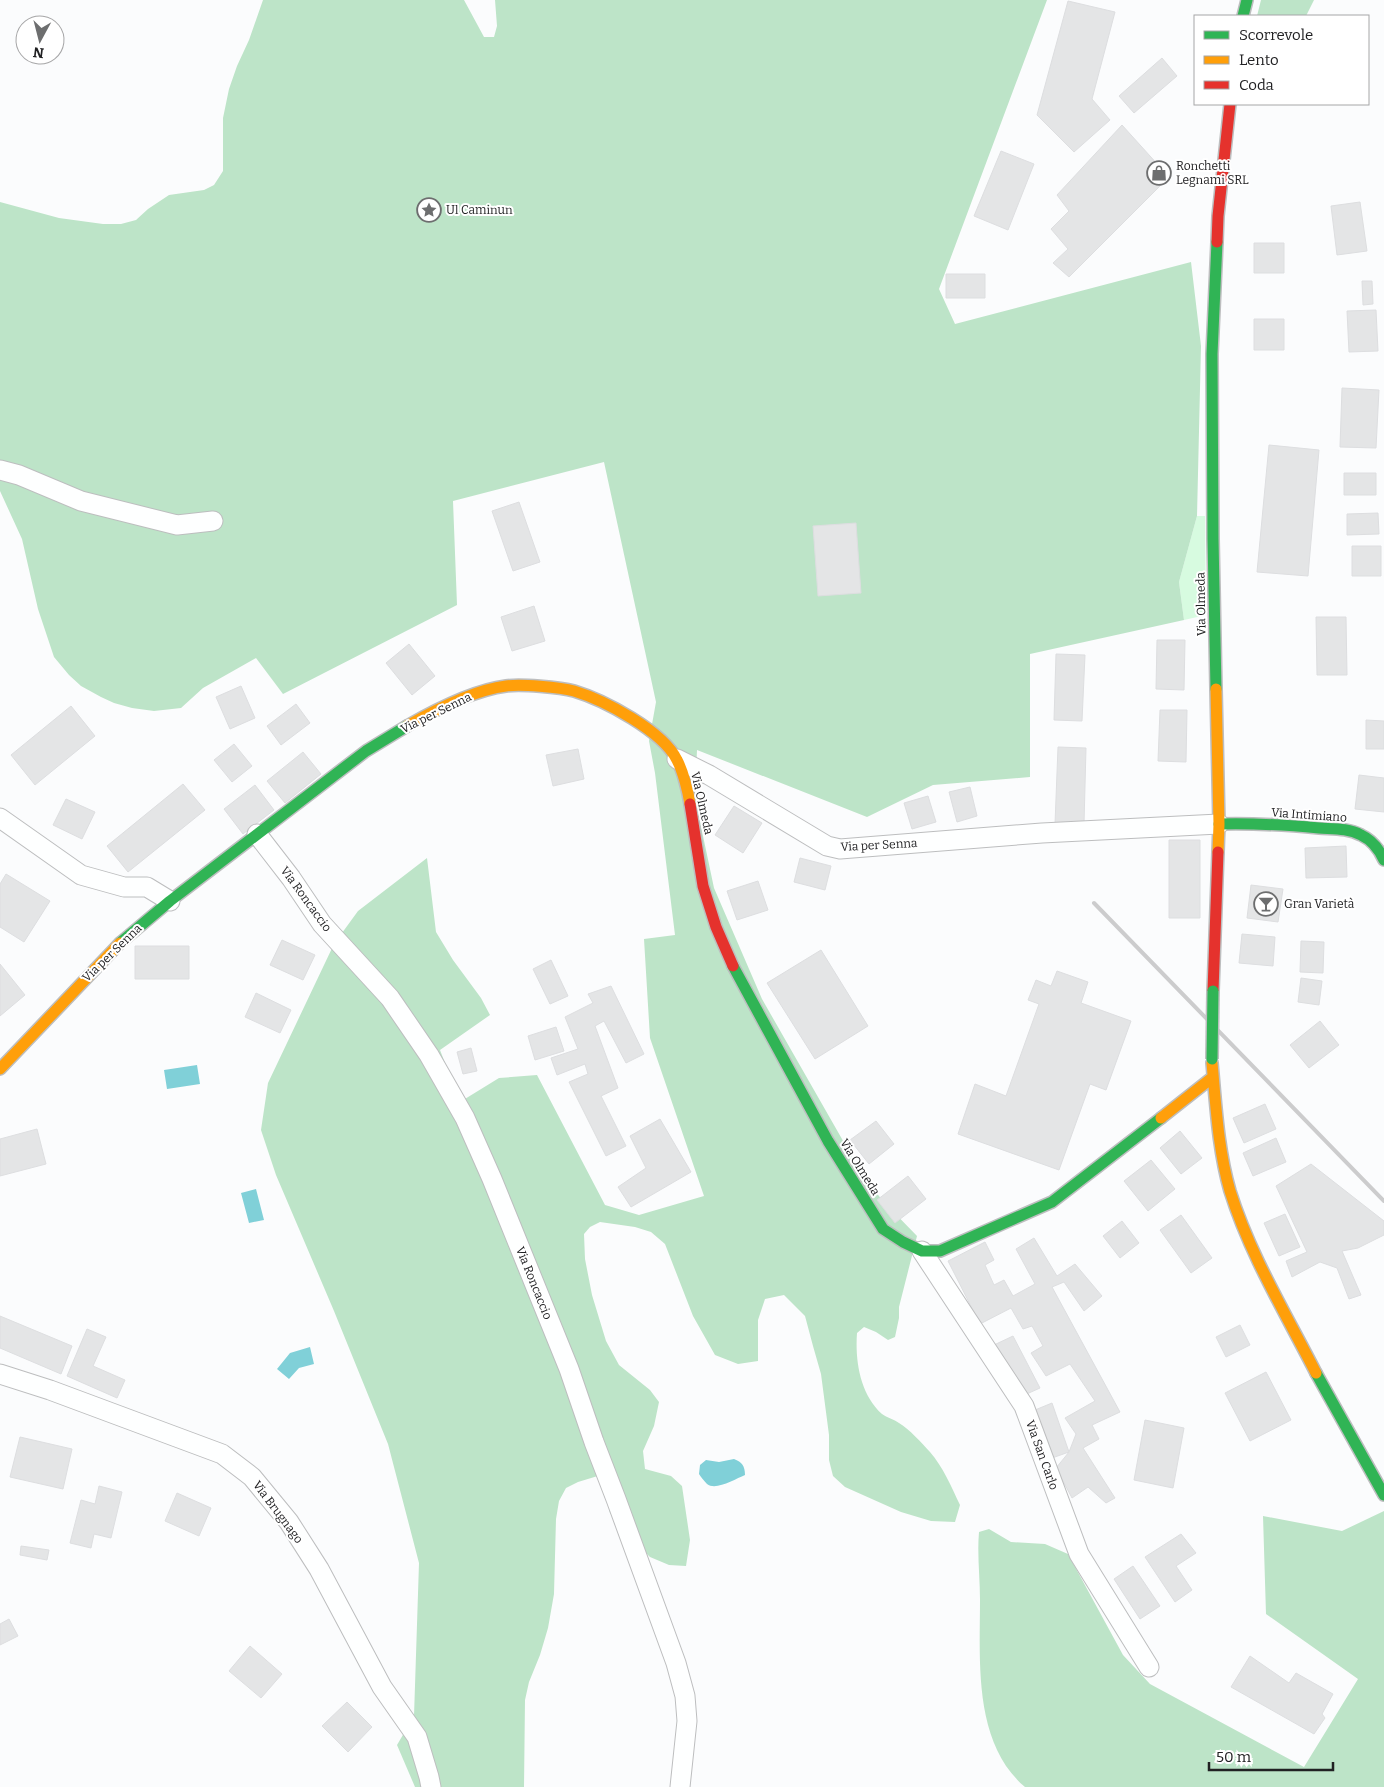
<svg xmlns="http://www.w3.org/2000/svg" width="1384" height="1787" font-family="Bitter,serif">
<rect width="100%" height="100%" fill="#fbfcfd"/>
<!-- green -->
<path fill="#d7fbe0" d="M 1197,516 L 1205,516 L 1206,615 L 1184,620 L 1179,582 Z"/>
<!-- forest -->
<path fill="#bde4c8" d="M 263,0 L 464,0 L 484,37 L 494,37 L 497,26 L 495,0 L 1047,0 L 939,289 L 955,324 L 1191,262 L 1201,346 L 1197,516 L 1179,582 L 1184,620 L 1030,654 L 1030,777 L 933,785 L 867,817 L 697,750 L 695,798 L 714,888 L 762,999 L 862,1174 L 882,1200 L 917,1236 L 899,1307 L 899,1318 L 895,1337 L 888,1340 L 876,1332 L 864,1327 L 857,1333 C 855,1361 860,1394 882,1414 C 887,1418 894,1419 899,1423 C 910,1430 921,1442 930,1452 C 943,1467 951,1486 960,1505 L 955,1522 L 931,1521 L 901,1512 L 845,1487 L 833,1476 L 829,1460 L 829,1435 L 821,1374 L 813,1346 L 805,1316 L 784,1295 L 765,1299 L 758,1320 L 758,1361 L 738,1364 L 715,1355 L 693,1316 L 665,1244 L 651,1232 L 635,1227 L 600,1222 L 590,1227 L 584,1234 L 585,1259 L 592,1295 L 606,1341 L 619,1365 L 650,1390 L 659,1402 L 654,1426 L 643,1451 L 645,1469 L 671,1476 L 682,1486 L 690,1540 L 686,1566 L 669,1565 L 650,1557 L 638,1545 L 610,1513 L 601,1475 L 578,1482 L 566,1488 L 559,1501 L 556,1519 L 554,1594 L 548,1628 L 540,1655 L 529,1682 L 525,1700 L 524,1787 L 415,1787 L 397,1745 L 414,1716 L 419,1563 L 388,1444 L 334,1311 L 276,1175 L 261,1130 L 268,1083 L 334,944 L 358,911 L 427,858 L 436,932 L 453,960 L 481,998 L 490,1015 L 440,1050 L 460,1102 L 499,1078 L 537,1075 L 605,1205 L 639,1215 L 704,1196 L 650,1038 L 644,939 L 675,935 L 655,773 L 649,741 L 656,702 L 604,462 L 453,501 L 457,605 L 283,694 L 256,658 L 203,688 L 181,708 L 154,711 L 132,708 L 114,703 L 101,697 L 81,686 L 69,675 L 54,657 L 38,609 L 22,539 L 0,491 L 0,202 L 59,218 L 103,224 L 121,224 L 136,220 L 148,209 L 169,195 L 204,190 L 214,185 L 223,171 L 223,118 L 229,89 L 237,66 L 249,40 Z
M 1261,0 L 1314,0 L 1306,16 L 1257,16 Z
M 1384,1511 L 1384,1787 L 1025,1787 C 973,1743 980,1661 980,1600 C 980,1577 977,1554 979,1532 L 989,1529 L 1011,1542 L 1045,1544 L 1068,1554 L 1123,1655 L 1150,1684 L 1304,1767 L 1358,1679 L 1266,1614 L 1263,1516 L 1342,1531 Z"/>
<!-- water -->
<path fill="#80d0d8" d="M 197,1065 L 200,1084 L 167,1089 L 164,1070 Z
M 256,1189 L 264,1220 L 249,1223 L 241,1193 Z
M 310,1347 L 314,1364 L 299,1368 L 289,1379 L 277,1369 L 290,1353 Z
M 734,1459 C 742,1462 745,1466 745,1475 C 735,1479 716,1491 707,1484 C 704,1481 701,1477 699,1474 L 700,1465 L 706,1460 L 719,1462 Z"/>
<!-- building -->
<path fill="#e4e5e6" stroke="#dddee0" d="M 1068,1 L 1115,12 L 1092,99 L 1110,120 L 1074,152 L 1037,115 Z
M 1162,58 L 1177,76 L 1134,113 L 1119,96 Z
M 1122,125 L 1169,177 L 1069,277 L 1053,263 L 1068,249 L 1051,229 L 1069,211 L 1057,195 Z
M 1001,151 L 1034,164 L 1008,230 L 974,216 Z
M 1360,202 L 1367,251 L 1337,255 L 1331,206 Z
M 1254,243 L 1284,243 L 1284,273 L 1254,273 Z
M 946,274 L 985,274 L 985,298 L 946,298 Z
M 1362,281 L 1372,281 L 1373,304 L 1363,305 Z
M 1376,310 L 1378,351 L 1349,352 L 1347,311 Z
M 1254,319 L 1284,319 L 1284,350 L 1254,350 Z
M 1342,388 L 1379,390 L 1376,448 L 1340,447 Z
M 1269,445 L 1319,450 L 1308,576 L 1257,572 Z
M 1344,473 L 1376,473 L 1376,495 L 1344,495 Z
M 519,502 L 540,562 L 513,571 L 492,511 Z
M 1378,513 L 1379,534 L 1347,535 L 1347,514 Z
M 856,523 L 861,593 L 818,596 L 813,526 Z
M 1352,546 L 1381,546 L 1381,576 L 1352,576 Z
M 534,606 L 545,641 L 512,651 L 501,617 Z
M 1316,617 L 1346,617 L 1347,675 L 1317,675 Z
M 1157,640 L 1185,640 L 1184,690 L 1156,689 Z
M 409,644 L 435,676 L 412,695 L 386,663 Z
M 1056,654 L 1085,655 L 1082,721 L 1054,720 Z
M 241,686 L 255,718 L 230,729 L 216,697 Z
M 296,704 L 310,723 L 281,745 L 267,726 Z
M 71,706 L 95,736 L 35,785 L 11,755 Z
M 1160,710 L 1187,710 L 1186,762 L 1158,761 Z
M 1366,720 L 1384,721 L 1384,749 L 1366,749 Z
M 234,744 L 252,766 L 232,782 L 214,760 Z
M 1058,747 L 1086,748 L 1084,824 L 1055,824 Z
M 578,749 L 584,779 L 553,786 L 546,755 Z
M 303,752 L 321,774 L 285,803 L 267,781 Z
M 1359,775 L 1384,778 L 1384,812 L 1355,809 Z
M 183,784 L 205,810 L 128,872 L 107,846 Z
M 255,785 L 274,810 L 243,834 L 224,809 Z
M 970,787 L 977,816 L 957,822 L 949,792 Z
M 928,796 L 936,822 L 912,829 L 904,803 Z
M 66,799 L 95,812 L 82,839 L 53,825 Z
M 734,806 L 762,823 L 743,853 L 715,835 Z
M 1169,840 L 1200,840 L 1200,918 L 1169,918 Z
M 1346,846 L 1347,877 L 1306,878 L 1305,848 Z
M 800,858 L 831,866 L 825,890 L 794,882 Z
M 6,874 L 50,901 L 24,942 L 0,927 L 0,884 Z
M 758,881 L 768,910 L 737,920 L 727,891 Z
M 1251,885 L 1283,889 L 1278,922 L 1247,918 Z
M 1242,934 L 1275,937 L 1273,966 L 1239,963 Z
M 282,940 L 315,955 L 303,980 L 270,965 Z
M 1301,941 L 1324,942 L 1323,973 L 1300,972 Z
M 135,946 L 189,946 L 189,979 L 135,979 Z
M 821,950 L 868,1026 L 815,1059 L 767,983 Z
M 551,960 L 568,996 L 550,1004 L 533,969 Z
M 0,964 L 25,995 L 0,1016 Z
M 1057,971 L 1088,982 L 1081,1003 L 1131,1021 L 1106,1090 L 1090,1084 L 1059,1170 L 958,1134 L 975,1084 L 1006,1096 L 1039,1004 L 1028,1000 L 1036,980 L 1051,986 Z
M 1301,978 L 1322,981 L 1319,1005 L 1298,1002 Z
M 611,986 L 644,1054 L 626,1063 L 604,1021 L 595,1026 L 618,1088 L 601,1096 L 626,1146 L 606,1156 L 569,1082 L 588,1074 L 585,1064 L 557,1075 L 551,1058 L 578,1049 L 565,1017 L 593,1003 L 588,994 Z
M 256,993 L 291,1010 L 280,1033 L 245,1017 Z
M 1320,1021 L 1339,1045 L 1309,1068 L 1290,1045 Z
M 556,1027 L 564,1051 L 535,1060 L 528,1036 Z
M 471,1048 L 477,1071 L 463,1074 L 457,1052 Z
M 1265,1104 L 1276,1129 L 1244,1143 L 1233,1118 Z
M 660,1119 L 691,1172 L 631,1207 L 618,1187 L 646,1168 L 630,1136 Z
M 876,1121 L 894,1144 L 869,1164 L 850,1140 Z
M 37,1129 L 46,1164 L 0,1176 L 0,1139 Z
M 1180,1131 L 1202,1158 L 1181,1174 L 1160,1148 Z
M 1276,1138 L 1286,1162 L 1253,1176 L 1243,1153 Z
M 1151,1160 L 1175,1189 L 1148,1211 L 1124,1181 Z
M 1311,1164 L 1384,1221 L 1384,1235 L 1358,1248 L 1342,1251 L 1361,1295 L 1349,1299 L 1337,1268 L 1320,1262 L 1292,1277 L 1286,1261 L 1307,1252 L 1276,1186 Z
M 908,1176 L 926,1199 L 895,1223 L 877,1200 Z
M 1285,1214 L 1300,1247 L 1279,1256 L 1264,1223 Z
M 1181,1215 L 1212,1258 L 1191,1273 L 1160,1230 Z
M 1122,1221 L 1139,1243 L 1120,1258 L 1103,1236 Z
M 1034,1238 L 1057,1276 L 1075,1264 L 1102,1296 L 1084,1311 L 1064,1282 L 1052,1287 L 1120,1412 L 1092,1425 L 1099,1439 L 1083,1448 L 1115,1498 L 1106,1503 L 1088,1487 L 1072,1498 L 1056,1468 L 1069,1452 L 1076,1434 L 1065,1418 L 1095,1401 L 1070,1364 L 1046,1376 L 1031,1353 L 1043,1346 L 1032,1326 L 1023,1329 L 1011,1308 L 980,1324 L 948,1261 L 985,1242 L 994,1260 L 985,1265 L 994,1285 L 1004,1280 L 1013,1296 L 1035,1284 L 1016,1249 Z
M 0,1316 L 72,1346 L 61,1374 L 0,1348 Z
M 1240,1325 L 1250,1345 L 1226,1357 L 1216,1337 Z
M 87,1329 L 106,1337 L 93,1366 L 125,1380 L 117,1398 L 67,1376 Z
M 1013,1336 L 1040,1388 L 1020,1397 L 994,1345 Z
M 1266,1372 L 1291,1420 L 1250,1441 L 1225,1393 Z
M 1052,1403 L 1069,1452 L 1052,1458 L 1035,1410 Z
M 1145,1420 L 1184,1428 L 1173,1488 L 1134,1480 Z
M 20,1437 L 72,1449 L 63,1489 L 10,1477 Z
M 99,1486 L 122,1492 L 111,1538 L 94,1534 L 91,1548 L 70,1543 L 81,1500 L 95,1504 Z
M 177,1493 L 211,1508 L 199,1536 L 165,1521 Z
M 1181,1534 L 1196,1553 L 1176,1566 L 1192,1590 L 1175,1602 L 1145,1557 Z
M 21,1546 L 49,1550 L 47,1560 L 20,1555 Z
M 1133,1566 L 1160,1606 L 1140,1619 L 1114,1579 Z
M 9,1619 L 18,1636 L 0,1645 L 0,1624 Z
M 250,1646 L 282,1674 L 261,1698 L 229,1671 Z
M 1250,1656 L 1289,1683 L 1296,1673 L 1333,1694 L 1322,1714 L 1325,1718 L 1314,1734 L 1231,1687 Z
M 347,1702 L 372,1727 L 348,1752 L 322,1726 Z"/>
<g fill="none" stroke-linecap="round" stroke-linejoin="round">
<!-- street casing -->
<g stroke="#bdbebf" stroke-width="21">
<path id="street" d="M 0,470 L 19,475 L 81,501 L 177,525 L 213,521
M 677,759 L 709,775 L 827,846 L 840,849 L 1042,833 L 1219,824
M 0,818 L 81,875 L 124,887 L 147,887 L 170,901
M 257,834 L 291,878 L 322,924 L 390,998 L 429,1055 L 465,1118 L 492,1179 L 569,1369 L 594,1442 L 616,1499 L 676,1663 L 685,1696 L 687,1721 L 680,1787
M 922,1251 L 1024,1406 L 1079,1554 L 1149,1667
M 0,1374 L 50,1390 L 222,1454 L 252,1477 L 289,1522 L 319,1569 L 382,1687 L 417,1737 L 429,1777 L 431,1787"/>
</g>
<!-- fast casing -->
<g stroke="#bdbebf" stroke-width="14">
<path id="fast" d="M 1243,16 L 1247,0
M 1216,689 L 1213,539 L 1212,354 L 1217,242
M 1219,824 C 1253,823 1286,825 1319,828 C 1333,829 1348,828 1361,835 C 1372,840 1379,849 1384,860
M 120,943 L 170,901 L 366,751 L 407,726
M 733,966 L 828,1141 L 883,1229 L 903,1242 L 922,1251 L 940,1251 L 1052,1202 L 1161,1118
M 1316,1373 L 1384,1495"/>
</g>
<!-- slow casing -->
<g stroke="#bdbebf" stroke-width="14">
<path id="slow" d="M 1216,689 L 1219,824 L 1218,852
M 407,726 C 435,710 474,690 506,686 C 520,684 560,687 574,691 C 604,700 663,731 677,760 C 683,771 688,791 690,804
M 1212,1063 C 1216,1106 1218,1149 1230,1191 C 1250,1255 1286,1314 1316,1373
M 0,1069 L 120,943
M 1161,1118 L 1213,1077"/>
</g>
<!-- jam casing -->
<g stroke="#bdbebf" stroke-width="14">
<path id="jam" d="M 1217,242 L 1218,216 L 1230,104
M 690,804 L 703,886 L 716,927 L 733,966
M 1213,991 L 1218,852"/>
</g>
<!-- street -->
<use href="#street" stroke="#feffff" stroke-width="19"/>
<!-- fast -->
<use href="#fast" stroke="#30b455" stroke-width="11"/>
<!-- slow -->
<use href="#slow" stroke="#ff9f0a" stroke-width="11"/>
<!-- jam -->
<use href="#jam" stroke="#e5322d" stroke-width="11"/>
<!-- rail -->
<path stroke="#cccccd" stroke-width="4" d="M 1094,903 L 1384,1201"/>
<!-- fast-bridge casing -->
<g stroke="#bdbebf" stroke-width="14" stroke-linecap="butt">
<path id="fast-bridge" d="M 1212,1059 L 1213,991"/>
</g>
<!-- fast-bridge -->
<use href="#fast-bridge" stroke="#30b455" stroke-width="11"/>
</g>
<!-- icons -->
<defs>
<g id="shop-ring" transform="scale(1.25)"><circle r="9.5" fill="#fff" stroke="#6d6e6f" stroke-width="1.5"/><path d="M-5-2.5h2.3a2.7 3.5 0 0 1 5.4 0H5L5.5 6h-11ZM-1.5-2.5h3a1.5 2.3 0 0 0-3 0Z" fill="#6d6e6f"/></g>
<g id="sight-ring" transform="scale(1.25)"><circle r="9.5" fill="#fff" stroke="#6d6e6f" stroke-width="1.5"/><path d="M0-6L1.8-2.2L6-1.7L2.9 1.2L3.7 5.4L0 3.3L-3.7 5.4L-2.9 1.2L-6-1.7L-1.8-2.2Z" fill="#6d6e6f"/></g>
<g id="bar-ring" transform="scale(1.25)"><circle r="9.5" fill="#fff" stroke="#6d6e6f" stroke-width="1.5"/><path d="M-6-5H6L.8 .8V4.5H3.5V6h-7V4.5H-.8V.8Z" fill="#6d6e6f"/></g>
</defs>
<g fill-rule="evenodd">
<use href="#shop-ring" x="1159" y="173"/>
<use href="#sight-ring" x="429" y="210"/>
<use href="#bar-ring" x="1266" y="904"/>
</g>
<g text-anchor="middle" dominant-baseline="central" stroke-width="4" stroke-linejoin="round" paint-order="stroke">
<!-- poi labels -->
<g font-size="12" fill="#212123" stroke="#fff" text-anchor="start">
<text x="1176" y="166">Ronchetti<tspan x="1176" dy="14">Legnami SRL</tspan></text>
<text x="446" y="210">Ul Caminun</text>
<text x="1284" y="904">Gran Varietà</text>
</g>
<!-- street labels -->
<g font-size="12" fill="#212123" stroke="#fff">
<text transform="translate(1201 604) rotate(-91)">Via Olmeda</text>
<text transform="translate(436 713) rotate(-26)">Via per Senna</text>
<text transform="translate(702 803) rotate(77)">Via Olmeda</text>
<text transform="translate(1309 815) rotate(4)">Via Intimiano</text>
<text transform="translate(879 845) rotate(-3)">Via per Senna</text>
<text transform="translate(306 899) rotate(54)">Via Roncaccio</text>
<text transform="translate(112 953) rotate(-44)">Via per Senna</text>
<text transform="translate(860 1167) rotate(58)">Via Olmeda</text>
<text transform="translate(534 1283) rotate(68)">Via Roncaccio</text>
<text transform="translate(1042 1455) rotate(70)">Via San Carlo</text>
<text transform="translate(278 1512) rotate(53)">Via Brugnago</text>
</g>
</g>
<!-- legend -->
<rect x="1194" y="15" width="175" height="90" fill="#ffffff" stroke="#a6a6a7"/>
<rect x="1204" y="31" width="25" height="8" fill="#30b455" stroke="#a6a6a7"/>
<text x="1239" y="40" font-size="15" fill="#212123">Scorrevole</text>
<rect x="1204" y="56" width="25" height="8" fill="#ff9f0a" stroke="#a6a6a7"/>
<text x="1239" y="65" font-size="15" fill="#212123">Lento</text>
<rect x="1204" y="81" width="25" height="8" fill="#e5322d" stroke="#a6a6a7"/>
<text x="1239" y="90" font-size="15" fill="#212123">Coda</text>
<!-- north arrow -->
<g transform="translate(40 40) rotate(187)"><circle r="24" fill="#ffffff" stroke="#a6a6a7"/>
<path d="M0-4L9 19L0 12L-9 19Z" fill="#6d6e6f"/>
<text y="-8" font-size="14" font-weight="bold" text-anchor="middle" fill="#212123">N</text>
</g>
<!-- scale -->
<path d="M1209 1762v8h124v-8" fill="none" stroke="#212123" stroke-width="2.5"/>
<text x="1216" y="1762" font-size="15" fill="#212123" stroke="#ffffff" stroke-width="4" paint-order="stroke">50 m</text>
</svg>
